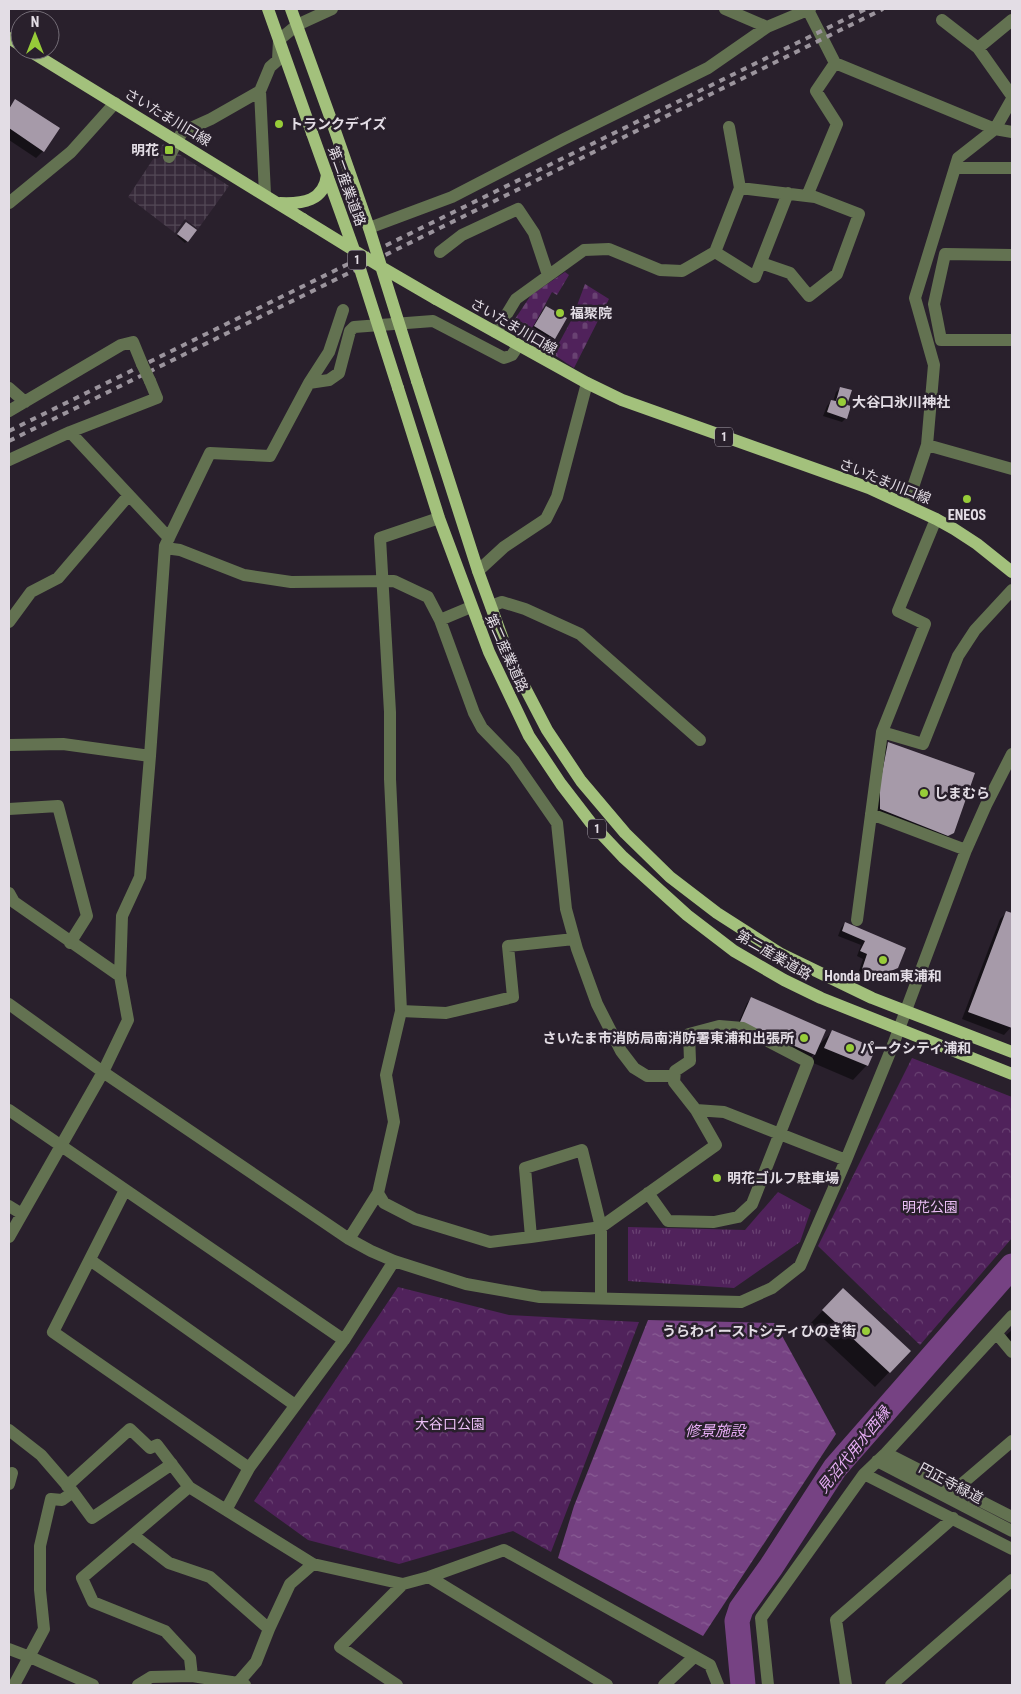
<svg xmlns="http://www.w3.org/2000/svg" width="1021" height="1694" font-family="'Roboto Condensed','Noto Sans JP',sans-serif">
<defs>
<pattern id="industrial-grid" width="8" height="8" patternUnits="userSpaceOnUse" patternTransform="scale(1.25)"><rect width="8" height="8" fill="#362939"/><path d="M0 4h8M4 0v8" fill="none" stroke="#534856"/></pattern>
<pattern id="grass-tufts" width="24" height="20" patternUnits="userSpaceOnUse" patternTransform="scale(1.25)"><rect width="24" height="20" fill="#50225b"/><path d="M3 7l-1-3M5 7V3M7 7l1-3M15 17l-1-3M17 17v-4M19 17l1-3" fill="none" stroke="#694272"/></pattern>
<pattern id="cemetery-stones" width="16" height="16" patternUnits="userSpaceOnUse" patternTransform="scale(1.25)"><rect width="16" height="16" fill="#50225b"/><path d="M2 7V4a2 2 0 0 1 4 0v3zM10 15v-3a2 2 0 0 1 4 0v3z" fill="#694272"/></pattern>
<pattern id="park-crowns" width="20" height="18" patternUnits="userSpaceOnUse" patternTransform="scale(1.25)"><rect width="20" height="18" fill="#50225b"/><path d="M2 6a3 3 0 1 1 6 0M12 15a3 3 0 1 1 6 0" fill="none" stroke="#694272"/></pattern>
<pattern id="water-ripples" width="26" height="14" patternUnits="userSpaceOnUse" patternTransform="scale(1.25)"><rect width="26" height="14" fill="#764283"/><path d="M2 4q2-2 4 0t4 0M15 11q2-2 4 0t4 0" fill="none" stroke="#895d94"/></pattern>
</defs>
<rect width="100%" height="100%" fill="#29202c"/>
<!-- industrial -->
<path fill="url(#industrial-grid)" d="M 163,144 L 229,186 L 198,229 L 185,219 L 175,233 L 128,197 Z"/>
<!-- grass -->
<path fill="url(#grass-tufts)" d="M 778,1192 L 811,1210 L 800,1242 L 734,1288 L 628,1281 L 628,1227 L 745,1230 Z"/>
<!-- cemetery -->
<path fill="url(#cemetery-stones)" d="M 565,272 L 569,275 L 557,295 L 552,292 L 532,329 L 515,319 L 531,295 Z
M 585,284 L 609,299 L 574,368 L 553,354 L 572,319 Z"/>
<!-- park -->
<path fill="url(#park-crowns)" d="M 912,1058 L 1012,1097 L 1012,1238 L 920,1345 L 818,1246 Z
M 398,1287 L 509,1315 L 639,1322 L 551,1552 L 513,1531 L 399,1564 L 308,1540 L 254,1501 Z"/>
<!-- water -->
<path fill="url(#water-ripples)" d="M 648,1320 L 775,1323 L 836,1434 L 703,1636 L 558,1558 L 574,1506 Z"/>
<!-- shadow -->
<path fill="#0007" d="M 16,100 L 43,151 L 36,158 L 9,140 L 9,107 Z
M 185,226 L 187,241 L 185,243 L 177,236 Z
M 546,307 L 554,338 L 549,342 L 530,331 L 542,312 Z
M 841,388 L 846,406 L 846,418 L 842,422 L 823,416 L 827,406 L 831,401 L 833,402 L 836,392 Z
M 888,744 L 953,832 L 945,840 L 873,816 L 881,751 Z
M 1007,912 L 1012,914 L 1012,1026 L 1004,1035 L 962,1019 L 1000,919 Z
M 845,923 L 896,967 L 892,972 L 873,980 L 858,974 L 863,959 L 857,956 L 861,945 L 838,936 L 841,928 Z
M 752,998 L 817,1047 L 832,1032 L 867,1065 L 853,1080 L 811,1062 L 815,1053 L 809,1059 L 737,1026 L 747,1003 Z
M 829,1304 L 909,1351 L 875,1387 L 809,1325 Z
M 1012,1330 L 1012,1342 L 1010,1344 L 1006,1335 Z"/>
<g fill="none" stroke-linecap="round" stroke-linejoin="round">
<!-- river -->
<path stroke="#764283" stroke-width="25" d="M 743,1685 L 737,1621 L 741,1609 L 771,1567 L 835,1468 L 1012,1266"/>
</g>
<!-- building -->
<path fill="#a69aa9" d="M 15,99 L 60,128 L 44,152 L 9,128 L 9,109 Z
M 186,222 L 197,230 L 188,242 L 177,234 Z
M 546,306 L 567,318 L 555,339 L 534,326 Z
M 840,387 L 852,390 L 847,405 L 851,406 L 847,419 L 827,412 L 831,400 L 836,401 Z
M 888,742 L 975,773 L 954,833 L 948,836 L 880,809 L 880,784 Z
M 1006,911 L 1012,913 L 1012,1028 L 968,1012 Z
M 845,922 L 906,948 L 898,968 L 879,976 L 862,969 L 867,954 L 860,951 L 865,941 L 842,931 Z
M 751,997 L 826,1030 L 815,1055 L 740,1022 Z
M 832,1030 L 876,1048 L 868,1066 L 824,1048 Z
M 843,1288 L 911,1351 L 890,1373 L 822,1310 Z"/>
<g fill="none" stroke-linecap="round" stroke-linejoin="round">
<!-- minor -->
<path stroke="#637251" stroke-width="12" d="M 725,9 L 767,27
M 808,10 L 835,63
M 942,20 L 978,48 L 1012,96
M 978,48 L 1012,20
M 260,91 L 265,194
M 169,157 L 182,132 L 211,119 L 260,91 L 270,67 L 278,60 L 279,40 L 297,25 L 332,9
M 955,168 L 1012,168
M 740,188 L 815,197 L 859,214 L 837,274 L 809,296 L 790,273 L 761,263
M 807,196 L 837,124 L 816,91 L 835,63 L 995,129 L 1012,132
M 9,203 L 71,152 L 115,103
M 369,228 L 452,197 L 564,139 L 708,68 L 767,27 L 810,9
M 440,252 L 462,235 L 518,209 L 534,233 L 548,275
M 715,252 L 755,277 L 788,193
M 1012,255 L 945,254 L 934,304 L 941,340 L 1012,340
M 496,332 L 516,299 L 584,250 L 609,249 L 660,270 L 682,271 L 715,252 L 740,188 L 729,127
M 309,383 L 329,352 L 343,310
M 9,388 L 25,402
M 9,411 L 121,345 L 133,342 L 142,364
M 70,432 L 169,538
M 927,445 L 1012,469
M 9,460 L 70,432 L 157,398 L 150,381
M 907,505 L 927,445 L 934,365 L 915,298 L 958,158 L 995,129 L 1012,99
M 165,548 L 180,550 L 244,575 L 291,582 L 394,581 L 428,597 L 440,620 L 471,607
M 478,571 L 504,547 L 546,519 L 557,497 L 587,383
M 491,606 L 502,602 L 525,609 L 580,634 L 700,740
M 440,620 L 474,713 L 482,728 L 514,761 L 557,823 L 566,909 L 577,949 L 597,1004 L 621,1051 L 634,1068 L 647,1076 L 674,1076
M 9,622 L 31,592 L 58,578 L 129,495
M 882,732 L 923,744 L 958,656 L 975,630 L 1012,590
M 9,745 L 63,744 L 150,756
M 9,809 L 58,806 L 87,916 L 70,943
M 871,814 L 966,850
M 9,893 L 14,902 L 120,976
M 857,920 L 882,732 L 925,624 L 898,611 L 936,519
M 9,1004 L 103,1072 L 349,1239 L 371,1251 L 394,1261 L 466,1284 L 540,1297 L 741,1302 L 772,1288 L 800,1266 L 846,1160 L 893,1045 L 966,850 L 986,805 L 1012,754
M 401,1011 L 446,1013 L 513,997 L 508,946 L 574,939
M 9,1110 L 344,1340
M 696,1110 L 724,1112 L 846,1160
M 125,1190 L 53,1332 L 249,1468
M 378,1193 L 384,1203 L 415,1219 L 490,1242 L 531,1237 L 601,1227 L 716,1145 L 696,1110 L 674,1082 L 675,1071 L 690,1061 L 689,1034 L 719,1026 L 743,1028 L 808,1062 L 752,1204 L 738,1217 L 714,1222 L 668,1221 L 648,1193
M 9,1206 L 22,1214
M 9,1237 L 103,1072 L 128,1020 L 120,976 L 122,916 L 140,877 L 150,756 L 165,546 L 210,453 L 270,456 L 309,383 L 329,380 L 339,373 L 350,331 L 354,327 L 433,321 L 504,358 L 512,355 L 518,346
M 531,1237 L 525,1168 L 582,1150 L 601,1227 L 601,1298
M 349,1239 L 378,1193 L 394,1122 L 386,1075 L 401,1011 L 390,779 L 390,712 L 380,538 L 439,518
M 90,1260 L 295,1405
M 997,1334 L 1012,1352
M 9,1430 L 41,1455 L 73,1492 L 92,1518 L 172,1464
M 886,1453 L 1012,1517
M 877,1461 L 1012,1531
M 864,1474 L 1012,1549
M 9,1484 L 12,1473
M 67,1486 L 130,1429 L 150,1448 L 157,1445 L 189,1487
M 957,1488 L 1012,1441
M 226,1510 L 249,1468 L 344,1340 L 394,1261
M 133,1535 L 169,1563 L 210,1577 L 269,1629
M 429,1577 L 607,1685
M 9,1649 L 30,1657 L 93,1685
M 192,1676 L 190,1658 L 165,1631 L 93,1602 L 82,1578 L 189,1487 L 313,1564 L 403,1584 L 429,1577 L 504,1550 L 710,1665 L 718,1685
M 14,1685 L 44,1629 L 40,1590 L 40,1546 L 51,1499 L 62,1500 L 73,1492
M 138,1685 L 151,1677 L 192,1676 L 238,1683 L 245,1685
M 236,1685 L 256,1662 L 269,1629 L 290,1584 L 313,1564
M 397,1685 L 340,1647 L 403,1584
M 664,1685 L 694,1657
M 768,1685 L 761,1618 L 864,1474 L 886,1453 L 1012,1316
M 846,1685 L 836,1620 L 953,1518
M 891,1685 L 1012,1580"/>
<!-- major -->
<path stroke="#a3c17c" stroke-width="12" d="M 268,9 L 312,133
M 291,9 L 333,125
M 9,38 L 20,45
M 28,50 L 303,219
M 280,203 C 303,204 324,201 327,175
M 436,299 L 587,383 L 622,400 L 869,488 L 936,519 L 954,529 L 977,544 L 1012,572
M 417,381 L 478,571 L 505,645 L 523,684 L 547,730 L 581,781 L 625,833 L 670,877 L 717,913 L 781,954 L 872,998 L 1012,1052
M 398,388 L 439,518 L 489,652 L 529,736 L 561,784 L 591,823 L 623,857 L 687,915 L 734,951 L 784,980 L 821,998 L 1012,1074"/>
<!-- rail -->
<path stroke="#9b949d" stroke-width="4" stroke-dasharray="6 6" stroke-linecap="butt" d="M 9,431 L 866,9
M 9,441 L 883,9"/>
<!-- minor-bridge -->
<path stroke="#637251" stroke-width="12" d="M 142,364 L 150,381"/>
<!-- major-bridge -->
<path stroke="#a3c17c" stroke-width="12" d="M 333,125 L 369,228 L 417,381
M 312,133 L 354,250 L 398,388
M 303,219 L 381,267 L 436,299"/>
</g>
<!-- markers -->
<g fill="#97cc39" stroke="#29202c" stroke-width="2">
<circle cx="279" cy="124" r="5"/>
<rect x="164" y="145" width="10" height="10" rx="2.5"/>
<circle cx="560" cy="313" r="5"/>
<circle cx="842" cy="402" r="5"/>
<circle cx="967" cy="499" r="5"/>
<circle cx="924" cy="793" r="5"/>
<circle cx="883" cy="960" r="5"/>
<circle cx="804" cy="1038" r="5"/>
<circle cx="850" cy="1048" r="5"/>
<circle cx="717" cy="1178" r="5"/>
<circle cx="866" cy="1331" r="5"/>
</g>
<g text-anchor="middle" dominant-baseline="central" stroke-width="5" stroke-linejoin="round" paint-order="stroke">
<!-- shield labels -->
<g fill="#29202c" stroke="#aba4ae" stroke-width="1">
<rect x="348" y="250.5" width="18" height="19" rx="4"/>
<rect x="715" y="427.5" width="18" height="19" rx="4"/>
<rect x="588" y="819.5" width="18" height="19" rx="4"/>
</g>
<g font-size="12" font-weight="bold" fill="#e3dde5">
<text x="357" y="260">1</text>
<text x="724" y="437">1</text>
<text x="597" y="829">1</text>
</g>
<!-- street labels -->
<g font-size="14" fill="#e3dde5" stroke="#29202c">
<text transform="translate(168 117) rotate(31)">さいたま川口線</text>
<text transform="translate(347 186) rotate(70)">第二産業道路</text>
<text transform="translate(514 326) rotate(30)">さいたま川口線</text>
<text transform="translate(885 481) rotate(22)">さいたま川口線</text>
<text transform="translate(507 653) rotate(66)">第二産業道路</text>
<text transform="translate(774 955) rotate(30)">第二産業道路</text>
<text transform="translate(951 1483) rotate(28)">円正寺緑道</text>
</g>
<!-- poi labels -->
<g font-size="14" font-weight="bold" fill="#e3dde5" stroke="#29202c" text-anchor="start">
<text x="289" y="124">トランクデイズ</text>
<text x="159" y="150" text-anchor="end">明花</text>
<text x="570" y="313">福聚院</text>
<text x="852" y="402">大谷口氷川神社</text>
<text x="967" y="515" text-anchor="middle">ENEOS</text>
<text x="934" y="793">しまむら</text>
<text x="883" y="976" text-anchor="middle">Honda Dream東浦和</text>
<text x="794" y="1038" text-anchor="end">さいたま市消防局南消防署東浦和出張所</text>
<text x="860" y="1048">パークシティ浦和</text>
<text x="727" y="1178">明花ゴルフ駐車場</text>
<text x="856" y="1331" text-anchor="end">うらわイーストシティひのき街</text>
</g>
<!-- park labels -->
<g font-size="14" fill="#ebbff6" stroke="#29202c">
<text x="930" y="1207">明花公園</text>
<text x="450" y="1424">大谷口公園</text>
</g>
<!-- water labels -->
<g font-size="15" font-style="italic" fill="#e7adf5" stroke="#29202c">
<text x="715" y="1431">修景施設</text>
<text transform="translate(854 1450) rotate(-51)">見沼代用水西縁</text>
</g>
</g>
<!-- border -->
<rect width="1021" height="1694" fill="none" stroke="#e3dde5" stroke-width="20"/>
<!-- north arrow -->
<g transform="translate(35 35)"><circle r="24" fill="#29202c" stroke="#736c76"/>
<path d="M0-4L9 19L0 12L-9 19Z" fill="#97cc39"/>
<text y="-8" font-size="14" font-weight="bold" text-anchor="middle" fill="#e3dde5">N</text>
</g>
</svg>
